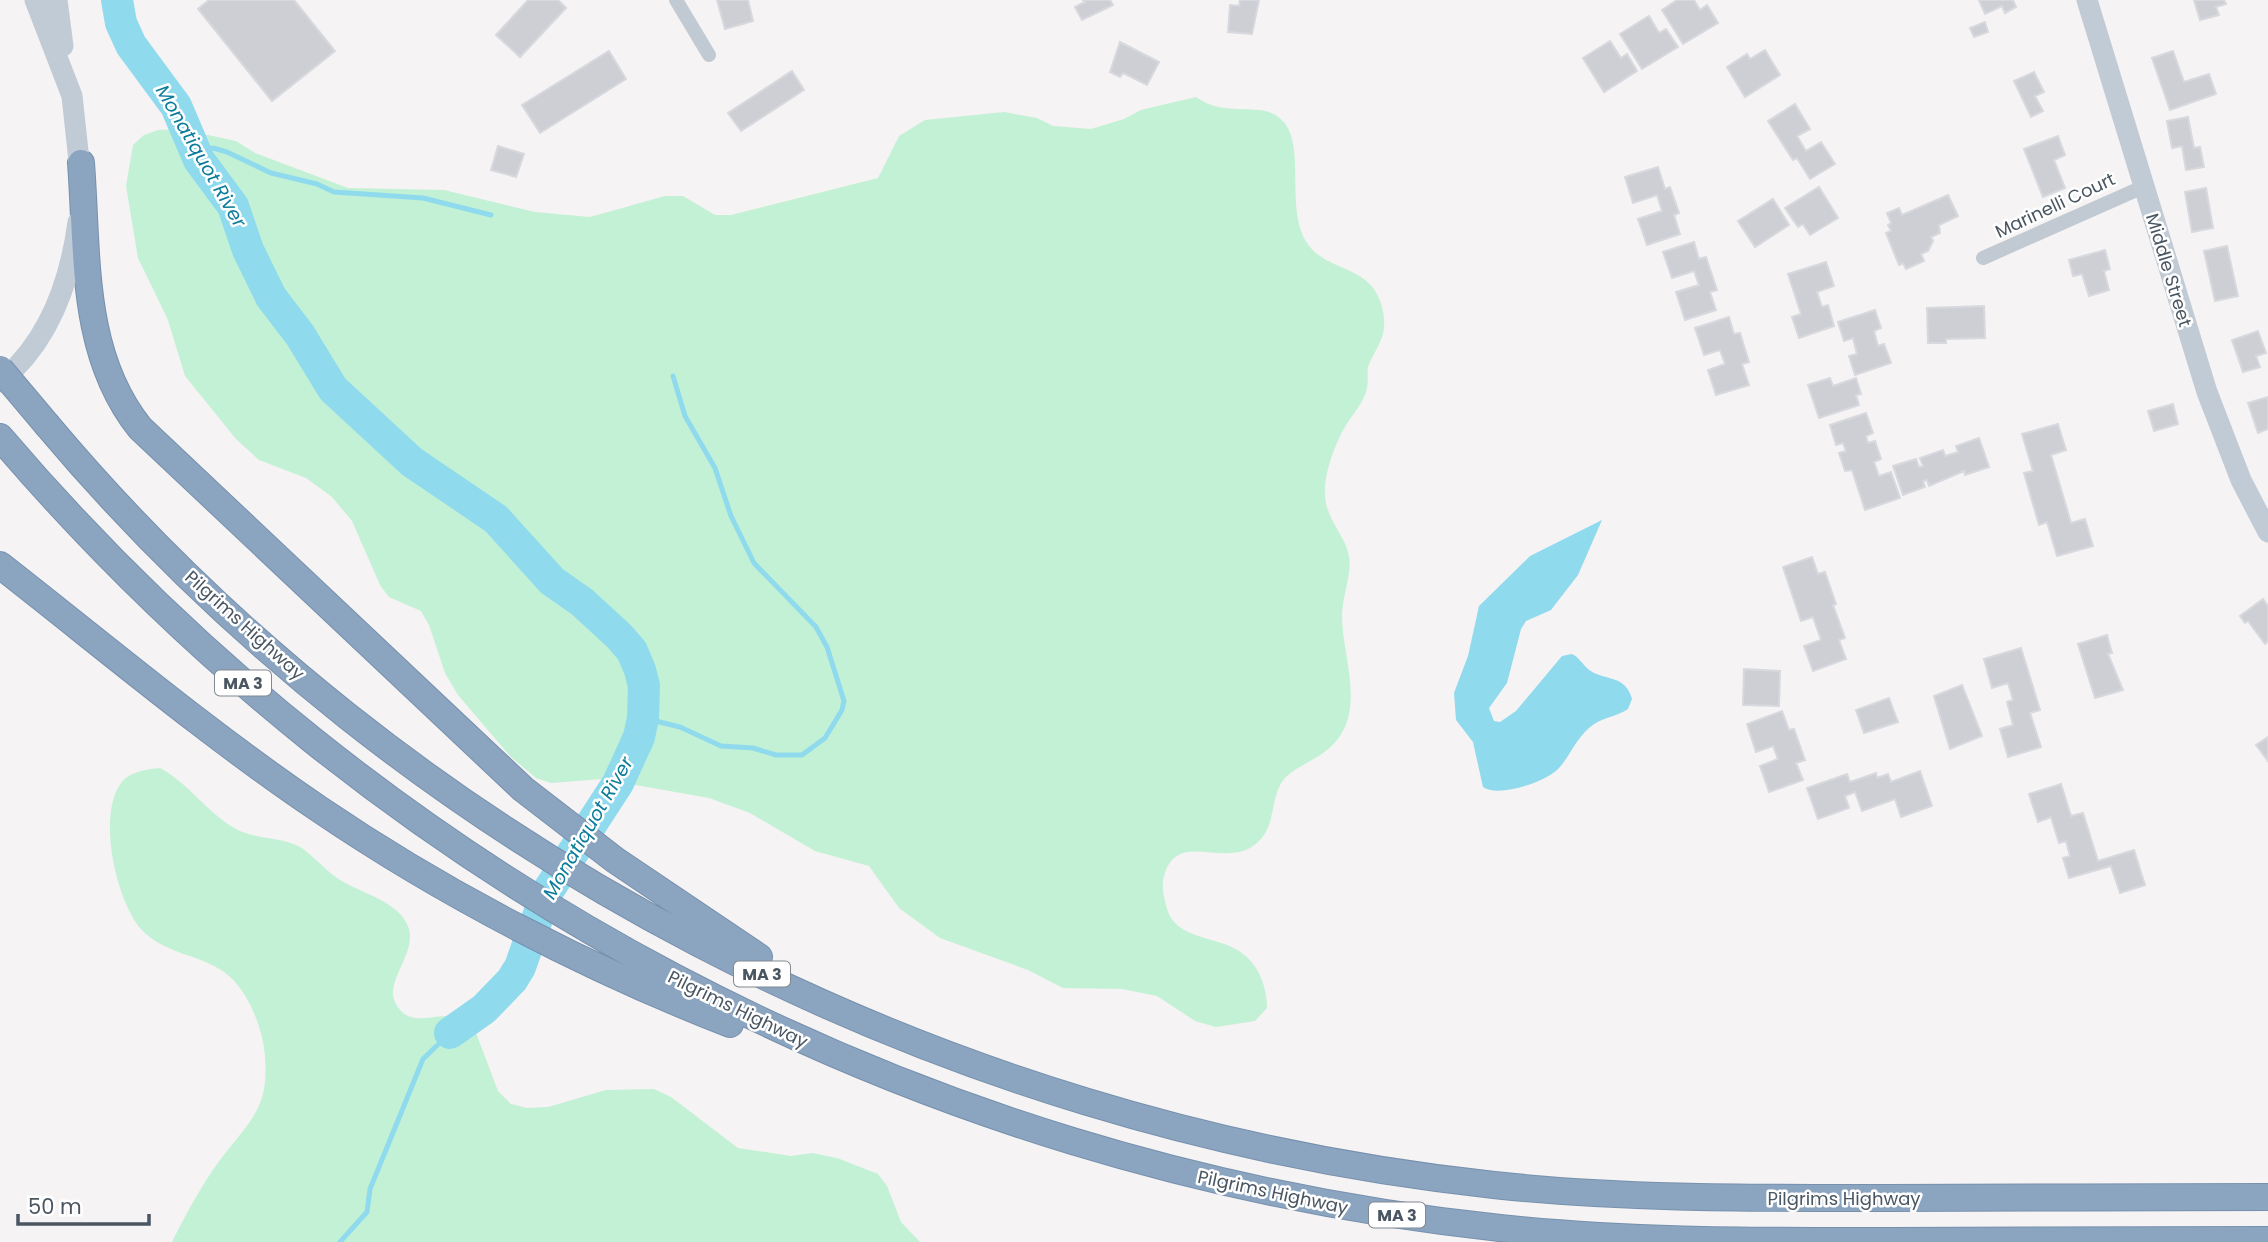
<svg xmlns="http://www.w3.org/2000/svg" width="2268" height="1242" font-family="Poppins,sans-serif">
<rect width="100%" height="100%" fill="#f5f3f3"/>
<!-- green -->
<path fill="#c3f1d5" d="M 1196,97 C 1226,118 1256,102 1277,116 C 1310,138 1283,205 1307,243 C 1325,271 1368,265 1380,301 C 1384,311 1386,326 1382,337 C 1379,346 1373,355 1369,364 C 1366,372 1369,380 1367,388 C 1364,402 1353,414 1346,425 C 1335,444 1324,473 1325,494 C 1325,518 1345,535 1349,556 C 1352,576 1342,596 1342,616 C 1342,654 1363,701 1340,736 C 1326,757 1303,762 1287,776 C 1267,795 1280,827 1253,846 C 1222,868 1173,827 1163,881 C 1162,889 1164,897 1166,905 C 1173,940 1215,935 1239,951 C 1258,963 1267,986 1267,1008 L 1255,1021 L 1216,1027 L 1195,1021 L 1157,996 L 1122,989 L 1063,988 L 1028,970 L 940,938 L 899,908 L 869,866 L 815,851 L 750,813 L 709,798 L 602,779 L 551,783 L 536,778 L 510,756 L 458,695 L 445,673 L 429,625 L 421,611 L 389,597 L 380,585 L 352,521 L 332,497 L 306,478 L 259,460 L 236,439 L 185,376 L 168,320 L 138,258 L 126,186 L 133,145 L 144,135 L 158,130 L 180,129 L 236,141 L 255,153 L 348,188 L 444,190 L 535,212 L 590,217 L 665,196 L 683,196 L 715,215 L 731,215 L 878,178 L 899,136 L 925,120 L 1004,112 L 1037,118 L 1053,126 L 1091,129 L 1124,119 L 1141,110 Z
M 160,768 C 188,783 207,812 234,828 C 254,840 281,836 300,847 C 313,855 324,869 337,878 C 358,892 383,896 401,915 C 429,946 381,978 396,1004 C 411,1031 437,1010 459,1018 C 464,1019 469,1023 473,1025 L 498,1091 L 511,1104 L 527,1108 L 548,1107 L 606,1090 L 654,1089 L 671,1097 L 738,1148 L 791,1156 L 812,1153 L 837,1158 L 878,1174 L 887,1186 L 901,1222 L 920,1242 L 172,1242 C 186,1214 201,1186 220,1160 C 233,1142 252,1124 260,1103 C 266,1089 266,1071 265,1056 C 263,1031 252,1002 236,983 C 211,953 166,958 140,928 C 116,899 97,816 121,783 C 129,772 147,769 160,768 Z"/>
<!-- water -->
<path fill="#90daee" d="M 1602,520 L 1578,575 L 1551,610 L 1526,621 L 1521,629 L 1507,683 L 1489,708 L 1494,721 L 1500,722 L 1516,711 L 1562,656 L 1572,654 C 1580,658 1582,664 1588,669 C 1604,682 1625,673 1632,699 L 1628,709 C 1616,717 1599,718 1589,728 C 1576,739 1570,756 1559,768 C 1547,782 1498,798 1483,787 L 1473,742 L 1456,720 L 1454,693 L 1468,656 L 1479,606 L 1530,556 Z"/>
<g fill="none" stroke-linecap="round" stroke-linejoin="round">
<!-- stream -->
<path stroke="#90daee" stroke-width="5" d="M 193,150 L 213,148 L 227,152 L 271,173 L 317,184 L 334,192 L 423,198 L 491,215
M 643,718 L 680,727 L 721,746 L 753,748 L 776,755 L 802,755 L 825,738 L 842,710 L 844,701 L 827,647 L 816,627 L 754,563 L 731,516 L 715,468 L 685,416 L 673,376
M 340,1242 L 367,1212 L 370,1189 L 423,1059 L 450,1033"/>
<!-- river -->
<path stroke="#90daee" stroke-width="32" d="M 117,0 L 121,23 L 131,45 L 176,106 L 199,160 L 233,206 L 248,250 L 271,297 L 300,335 L 333,389 L 412,462 L 496,519 L 552,581 L 582,602 L 619,636 L 632,651 L 640,670 L 644,686 L 643,718 L 639,737 L 618,783 L 546,894 L 520,967 L 512,980 L 484,1009 L 450,1033"/>
</g>
<!-- building -->
<path fill="#cdcfd5" stroke="#d7d9de" stroke-width="2" d="M 209,0 L 294,0 L 335,51 L 272,101 L 198,9 Z
M 528,0 L 558,0 L 566,8 L 520,57 L 496,35 Z
M 717,0 L 748,0 L 753,21 L 725,29 Z
M 1083,0 L 1110,0 L 1113,5 L 1082,20 L 1075,7 L 1085,2 Z
M 1240,0 L 1259,0 L 1252,34 L 1228,32 L 1230,5 L 1239,6 Z
M 1677,0 L 1694,0 L 1700,10 L 1707,5 L 1718,23 L 1683,44 L 1662,10 Z
M 1979,0 L 2013,0 L 2016,7 L 2005,13 L 2002,6 L 1985,14 Z
M 2194,0 L 2224,0 L 2226,4 L 2216,7 L 2219,15 L 2200,20 Z
M 1649,16 L 1659,33 L 1666,29 L 1678,47 L 1642,69 L 1620,34 Z
M 1985,22 L 1988,32 L 1974,37 L 1970,28 Z
M 1610,41 L 1621,58 L 1627,54 L 1637,71 L 1604,92 L 1583,58 Z
M 1120,42 L 1159,62 L 1147,85 L 1123,73 L 1120,77 L 1110,72 Z
M 1765,50 L 1780,75 L 1745,97 L 1727,67 L 1747,54 L 1750,59 Z
M 609,51 L 626,79 L 540,133 L 522,105 Z
M 2173,51 L 2184,82 L 2209,74 L 2216,94 L 2170,110 L 2152,58 Z
M 792,71 L 804,90 L 741,131 L 728,113 Z
M 2034,72 L 2044,92 L 2035,96 L 2043,111 L 2031,117 L 2014,81 Z
M 1795,104 L 1810,129 L 1797,136 L 1806,151 L 1821,142 L 1835,164 L 1810,179 L 1797,158 L 1793,160 L 1768,121 Z
M 2188,117 L 2194,148 L 2200,147 L 2204,167 L 2186,170 L 2182,146 L 2172,148 L 2167,121 Z
M 2058,136 L 2065,155 L 2054,160 L 2065,188 L 2043,197 L 2024,149 Z
M 498,146 L 524,154 L 516,177 L 491,170 Z
M 1658,167 L 1665,189 L 1670,187 L 1679,213 L 1674,215 L 1680,234 L 1647,245 L 1638,219 L 1662,211 L 1657,195 L 1633,203 L 1625,177 Z
M 1819,187 L 1838,218 L 1810,235 L 1803,224 L 1798,227 L 1785,208 Z
M 2206,188 L 2213,228 L 2192,232 L 2185,192 Z
M 1948,195 L 1958,216 L 1939,225 L 1940,233 L 1931,237 L 1933,241 L 1928,251 L 1921,254 L 1924,261 L 1906,269 L 1903,263 L 1899,265 L 1886,233 L 1891,231 L 1888,225 L 1891,223 L 1887,213 L 1899,208 L 1902,215 Z
M 1773,199 L 1789,225 L 1755,247 L 1738,221 Z
M 1694,242 L 1699,259 L 1706,257 L 1717,290 L 1710,292 L 1716,310 L 1685,320 L 1676,292 L 1699,285 L 1694,271 L 1672,278 L 1663,252 Z
M 2227,246 L 2238,296 L 2215,301 L 2204,251 Z
M 2105,250 L 2110,269 L 2104,271 L 2109,290 L 2089,296 L 2082,274 L 2073,276 L 2069,260 Z
M 1826,262 L 1834,286 L 1817,292 L 1822,307 L 1828,305 L 1834,326 L 1799,338 L 1792,317 L 1801,314 L 1788,274 Z
M 1984,306 L 1985,338 L 1946,339 L 1946,343 L 1928,343 L 1927,308 Z
M 1875,310 L 1881,328 L 1874,331 L 1878,346 L 1884,344 L 1891,363 L 1855,375 L 1849,356 L 1857,354 L 1853,338 L 1844,341 L 1838,322 Z
M 1729,317 L 1734,334 L 1740,333 L 1749,362 L 1742,364 L 1749,385 L 1716,395 L 1708,370 L 1725,364 L 1720,350 L 1704,355 L 1695,328 Z
M 2258,331 L 2266,353 L 2256,356 L 2260,367 L 2243,372 L 2232,340 Z
M 1830,378 L 1833,386 L 1856,378 L 1861,394 L 1856,395 L 1859,405 L 1819,418 L 1808,385 Z
M 2268,397 L 2268,429 L 2258,433 L 2248,403 Z
M 2173,404 L 2178,424 L 2154,431 L 2148,411 Z
M 1866,413 L 1873,433 L 1866,436 L 1868,443 L 1875,441 L 1881,459 L 1874,462 L 1879,476 L 1891,472 L 1900,498 L 1865,510 L 1852,470 L 1845,471 L 1839,453 L 1846,451 L 1843,443 L 1836,445 L 1830,425 Z
M 2058,424 L 2066,450 L 2051,455 L 2071,523 L 2085,519 L 2093,546 L 2057,556 L 2047,522 L 2039,525 L 2024,473 L 2033,471 L 2022,434 Z
M 1979,438 L 1989,467 L 1965,475 L 1964,471 L 1929,486 L 1927,480 L 1923,481 L 1925,487 L 1903,495 L 1893,466 L 1916,459 L 1919,467 L 1923,466 L 1920,458 L 1943,450 L 1945,456 L 1958,452 L 1956,446 Z
M 1812,557 L 1818,574 L 1825,572 L 1836,604 L 1833,605 L 1845,638 L 1839,640 L 1846,659 L 1813,671 L 1804,646 L 1821,640 L 1813,617 L 1801,621 L 1783,567 Z
M 2263,599 L 2268,606 L 2268,641 L 2265,644 L 2248,621 L 2245,623 L 2240,616 Z
M 2107,635 L 2112,653 L 2108,654 L 2123,690 L 2095,698 L 2078,644 Z
M 2021,648 L 2040,710 L 2030,713 L 2041,747 L 2008,757 L 2000,729 L 2013,725 L 2007,702 L 2013,700 L 2008,683 L 1992,688 L 1984,659 Z
M 1744,669 L 1780,671 L 1779,706 L 1743,705 Z
M 1962,685 L 1982,736 L 1950,749 L 1934,696 Z
M 1889,698 L 1898,722 L 1864,733 L 1856,710 Z
M 1782,711 L 1789,730 L 1794,729 L 1805,760 L 1796,763 L 1803,780 L 1769,792 L 1760,766 L 1778,759 L 1773,746 L 1756,752 L 1747,724 Z
M 2268,737 L 2268,761 L 2256,745 Z
M 1920,771 L 1932,806 L 1901,817 L 1895,799 L 1862,811 L 1855,792 L 1845,796 L 1849,808 L 1818,819 L 1807,788 L 1847,774 L 1850,782 L 1876,773 L 1877,778 L 1888,774 L 1891,782 Z
M 2061,784 L 2071,816 L 2083,813 L 2098,861 L 2134,850 L 2145,885 L 2120,893 L 2111,866 L 2069,878 L 2063,858 L 2070,856 L 2066,841 L 2059,843 L 2051,817 L 2038,822 L 2029,794 Z"/>
<g fill="none" stroke-linecap="round" stroke-linejoin="round">
<!-- highway casing -->
<g stroke="#7690ad" stroke-width="28">
<path id="highway" d="M 81,163 C 88,254 80,353 140,428 L 523,789 L 615,860 L 759,957
M 48,426 C 406,852 942,1126 1494,1185 C 1625,1199 1755,1198 1887,1198 C 2014,1198 2141,1197 2268,1197
M 0,437 C 381,884 916,1166 1500,1228 C 1630,1242 1760,1241 1890,1241 C 2016,1241 2142,1241 2268,1240
M 0,565 C 105,647 208,734 319,809 C 444,894 589,969 730,1024"/>
</g>
<!-- street -->
<path stroke="#c1cad2" stroke-width="14" d="M 676,0 L 709,55
M 1983,258 L 2143,187"/>
<!-- secondary -->
<path stroke="#c1cbd6" stroke-width="21" d="M 35,0 L 72,96 L 81,179
M 57,0 L 63,46
M 2087,0 L 2207,392 L 2241,480 L 2268,532
M 0,382 C 48,343 70,282 78,222"/>
<!-- highway -->
<use href="#highway" stroke="#8ba5c1" stroke-width="26"/>
<!-- highway-bridge casing -->
<g stroke="#7690ad" stroke-width="28" stroke-linecap="butt">
<path id="highway-bridge" d="M 0,369 L 48,426"/>
</g>
<!-- highway-bridge -->
<use href="#highway-bridge" stroke="#8ba5c1" stroke-width="26"/>
</g>
<g text-anchor="middle" dominant-baseline="central" stroke-width="5" stroke-linejoin="round" paint-order="stroke">
<!-- shield labels -->
<g fill="#fff" stroke="#808990" stroke-width="2">
<rect x="215" y="670.5" width="56" height="25" rx="5"/>
<rect x="734" y="961.5" width="56" height="25" rx="5"/>
<rect x="1369" y="1202.5" width="56" height="25" rx="5"/>
</g>
<g font-size="16" font-weight="bold" fill="#4a5661">
<text x="243" y="683">MA 3</text>
<text x="762" y="974">MA 3</text>
<text x="1397" y="1215">MA 3</text>
</g>
<!-- street labels -->
<g font-size="18" fill="#4a5661" stroke="#fff">
<text transform="translate(2055 205) rotate(-25)">Marinelli Court</text>
<text transform="translate(2169 270) rotate(73)">Middle Street</text>
<text transform="translate(245 625) rotate(42)">Pilgrims Highway</text>
<text transform="translate(738 1009) rotate(26)">Pilgrims Highway</text>
<text transform="translate(1273 1192) rotate(12)">Pilgrims Highway</text>
<text x="1844" y="1198">Pilgrims Highway</text>
</g>
<!-- water labels -->
<g font-size="19" font-style="italic" fill="#0c7c9b" stroke="#fff">
<text transform="translate(201 156) rotate(60)">Monatiquot River</text>
<text transform="translate(588 828) rotate(-60)">Monatiquot River</text>
</g>
</g>
<!-- scale -->
<path d="M18 1214v10h131v-10" fill="none" stroke="#4a5661" stroke-width="3.5"/>
<text x="28" y="1214" font-size="21" fill="#4a5661" stroke="#ffffff" stroke-width="5" paint-order="stroke">50 m</text>
</svg>
